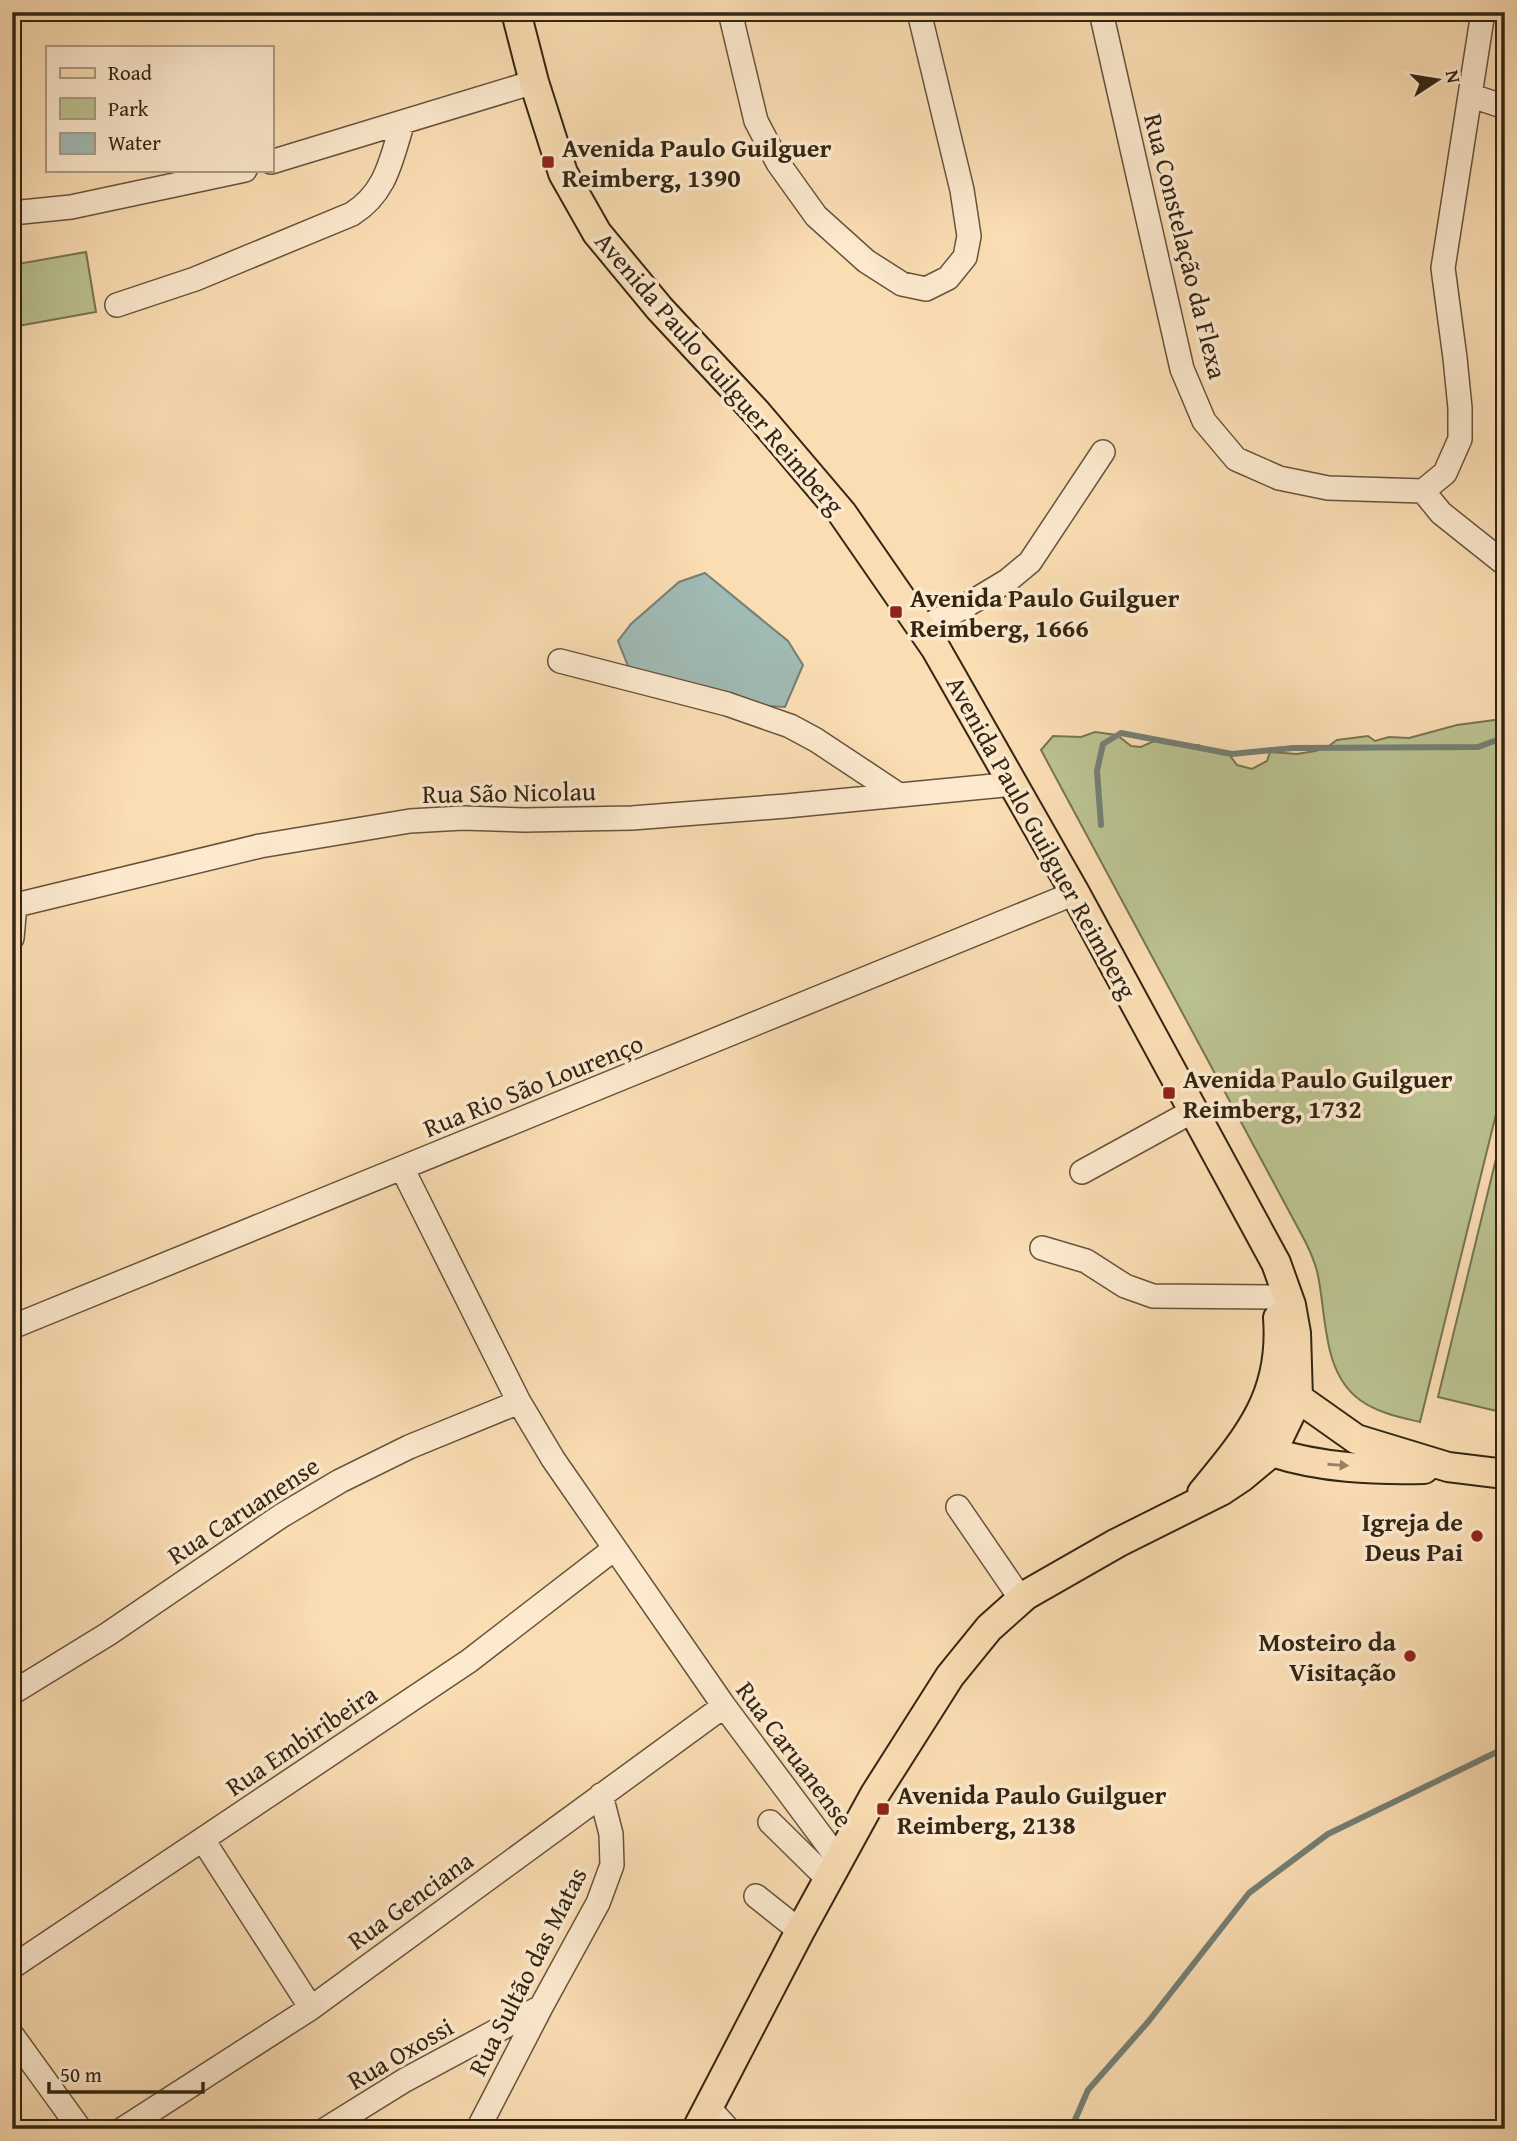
<svg xmlns="http://www.w3.org/2000/svg" width="1517" height="2141" font-family="'Gentium Book Plus',serif">
<rect width="100%" height="100%" fill="#fbddb3"/>
<filter id="stains"><feTurbulence type="fractalNoise" baseFrequency=".00286" numOctaves="4"/><feColorMatrix values="0 0 0 0 .2 0 0 0 0 .09 0 0 0 0 .02 0 0 0 .5 -.17"/></filter>
<radialGradient id="worn" r=".72"><stop offset=".6" stop-color="#630" stop-opacity="0"/><stop offset="1" stop-color="#630" stop-opacity=".3"/></radialGradient>
<!-- green -->
<path fill="#bbc290" stroke="#777452" stroke-width="2" d="M 86,252 L 96,312 L 12,327 L 12,265 Z
M 1505,699 L 1505,1098 L 1500,1098 L 1420,1422 C 1399,1417 1378,1413 1360,1400 C 1321,1372 1327,1313 1317,1271 C 1314,1260 1310,1251 1305,1241 L 1041,750 L 1053,736 L 1081,737 L 1095,732 L 1117,735 L 1131,746 L 1141,747 L 1154,741 L 1175,745 L 1198,745 L 1225,755 L 1228,753 L 1237,765 L 1252,769 L 1267,761 L 1270,752 L 1297,754 L 1315,751 L 1326,748 L 1337,740 L 1368,736 L 1375,741 L 1389,737 L 1409,738 L 1457,725 L 1502,719 Z
M 1505,1122 L 1505,1413 L 1438,1397 Z"/>
<!-- water -->
<path fill="#a0bab4" stroke="#747f74" stroke-width="2" d="M 705,573 L 788,641 L 803,665 L 785,707 L 747,705 L 630,671 L 618,641 L 631,624 L 679,582 Z"/>
<g fill="none" stroke-linecap="round" stroke-linejoin="round">
<!-- stream -->
<path stroke="#747f74" stroke-width="6" d="M 1101,825 L 1097,771 L 1103,744 L 1121,733 L 1232,754 L 1293,748 L 1478,747 L 1505,737
M 1071,2129 L 1088,2090 L 1148,2022 L 1249,1893 L 1328,1834 L 1505,1748"/>
<!-- minor casing -->
<g stroke="#65543c" stroke-width="26">
<path id="minor" d="M 730,12 L 756,121 L 778,163 L 816,216 L 866,261 L 902,284 L 926,289 L 948,278 L 965,257 L 969,236 L 962,190 L 919,12
M 1101,12 L 1182,369 L 1204,421 L 1236,459 L 1279,478 L 1328,488 L 1423,491
M 1472,96 L 1505,107
M 271,162 L 534,82
M 12,213 L 71,207 L 245,170
M 117,305 L 195,279 L 352,214 C 387,192 391,159 403,122
M 1423,491 L 1445,473 L 1460,439 L 1460,408 L 1455,358 L 1443,268 L 1483,12
M 1423,491 L 1441,513 L 1505,564
M 922,628 L 962,608 L 1007,581 L 1030,562 L 1103,452
M 560,661 L 727,704 L 790,726 L 816,740 L 899,795
M 12,906 L 260,846 L 410,821 L 463,818 L 525,820 L 632,818 L 786,806 L 1014,784
M 12,938 L 15,905
M 402,1168 L 519,1402 L 553,1459 L 724,1706 L 839,1860
M 1082,1172 L 1193,1111
M 1042,1248 L 1086,1261 L 1125,1286 L 1153,1296 L 1276,1297
M 12,1327 L 1075,893
M 958,1507 L 1021,1599
M 12,1693 L 108,1634 L 281,1516 L 340,1481 L 409,1447 L 519,1402
M 770,1822 L 828,1879
M 203,1840 L 311,2008
M 756,1896 L 800,1931
M 12,1967 L 469,1661 L 614,1549
M 12,2035 L 80,2129
M 708,2107 L 728,2129
M 123,2129 L 311,2008 L 724,1706
M 326,2129 L 405,2080 L 541,2007
M 478,2129 L 541,2007 L 598,1903 L 612,1865 L 611,1834 L 601,1795"/>
</g>
<!-- major casing -->
<g stroke="#332614" stroke-width="32">
<path id="major" d="M 516,12 L 534,82 L 563,173 L 597,233 L 660,309 L 757,413 L 842,513 L 936,649 L 1075,893 L 1276,1263 L 1291,1305 L 1296,1333 L 1298,1398 L 1272,1452 L 1242,1477 L 1221,1491 L 1117,1543 L 1026,1595 L 989,1628 L 950,1676 L 875,1794 L 800,1931 L 697,2129
M 1280,1400 L 1298,1398 L 1356,1439 L 1448,1467 L 1505,1474
M 1264,1435 L 1272,1452 C 1320,1468 1373,1470 1424,1469
M 1202,1493 C 1248,1437 1284,1396 1278,1318"/>
</g>
<!-- minor -->
<use href="#minor" stroke="#fce9ce" stroke-width="23"/>
<!-- major -->
<use href="#major" stroke="#fbddb3" stroke-width="28"/>
</g>
<!-- one-way arrows -->
<defs><path id="oneway-solid" d="M-6-.8H1V-3.2L6.5 0L1 3.2V.8H-6Z" transform="scale(1.75)"/></defs>
<use fill="#978264" href="#oneway-solid" transform="translate(1338 1465) rotate(4)"/>
<!-- markers -->
<g fill="#8f2418" stroke="#fce9ce" stroke-width="2.5">
<rect x="541" y="155" width="14" height="14" rx="3.5"/>
<rect x="889" y="605" width="14" height="14" rx="3.5"/>
<rect x="1162" y="1086" width="14" height="14" rx="3.5"/>
<circle cx="1477" cy="1536" r="7"/>
<circle cx="1410" cy="1656" r="7"/>
<rect x="876" y="1802" width="14" height="14" rx="3.5"/>
</g>
<g text-anchor="middle" dominant-baseline="central" stroke-width="7" stroke-linejoin="round" paint-order="stroke">
<!-- poi labels -->
<g font-size="26" font-weight="bold" fill="#332614" stroke="#fce9ce" text-anchor="start">
<text x="562" y="147">Avenida Paulo Guilguer<tspan x="562" dy="30">Reimberg, 1390</tspan></text>
<text x="910" y="597">Avenida Paulo Guilguer<tspan x="910" dy="30">Reimberg, 1666</tspan></text>
<text x="1183" y="1078">Avenida Paulo Guilguer<tspan x="1183" dy="30">Reimberg, 1732</tspan></text>
<text x="1463" y="1521" text-anchor="end">Igreja de<tspan x="1463" dy="30">Deus Pai</tspan></text>
<text x="1396" y="1641" text-anchor="end">Mosteiro da<tspan x="1396" dy="30">Visitação</tspan></text>
<text x="897" y="1794">Avenida Paulo Guilguer<tspan x="897" dy="30">Reimberg, 2138</tspan></text>
</g>
<!-- street labels -->
<g font-size="26" fill="#332614" stroke="#fce9ce">
<text transform="translate(1186 246) rotate(76)">Rua Constelação da Flexa</text>
<text transform="translate(720 373) rotate(49)">Avenida Paulo Guilguer Reimberg</text>
<text transform="translate(509 792) rotate(-1)">Rua São Nicolau</text>
<text transform="translate(1042 837) rotate(61)">Avenida Paulo Guilguer Reimberg</text>
<text transform="translate(533 1085) rotate(-22)">Rua Rio São Lourenço</text>
<text transform="translate(243 1510) rotate(-33)">Rua Caruanense</text>
<text transform="translate(301 1740) rotate(-34)">Rua Embiribeira</text>
<text transform="translate(795 1754) rotate(53)">Rua Caruanense</text>
<text transform="translate(410 1900) rotate(-36)">Rua Genciana</text>
<text transform="translate(527 1971) rotate(-63)">Rua Sultão das Matas</text>
<text transform="translate(400 2053) rotate(-30)">Rua Oxossi</text>
</g>
</g>
<!-- margin -->
<rect width="1517" height="2141" fill="none" stroke="#fbddb3" stroke-width="42"/>
<rect x="14" y="14" width="1489" height="2113" fill="none" stroke="#332614" stroke-width="3.5"/>
<rect x="21" y="21" width="1475" height="2099" fill="none" stroke="#332614" stroke-width="2"/>
<!-- legend -->
<rect x="46" y="46" width="228" height="126" fill="#fce9ce" stroke="#ac9b84" stroke-width="2"/>
<rect x="60" y="68" width="35" height="10" fill="#fbddb3" stroke="#ac9b84" stroke-width="2"/>
<text x="108" y="80" font-size="21" fill="#332614">Road</text>
<rect x="60" y="98" width="35" height="21" fill="#bbc290" stroke="#ac9b84" stroke-width="2"/>
<text x="108" y="116" font-size="21" fill="#332614">Park</text>
<rect x="60" y="133" width="35" height="21" fill="#a0bab4" stroke="#ac9b84" stroke-width="2"/>
<text x="108" y="150" font-size="21" fill="#332614">Water</text>
<!-- north arrow -->
<g transform="translate(1437 80) rotate(78)" stroke="#fce9ce" stroke-width="5" paint-order="stroke">
<path d="M0-5L12 26L0 18L-12 26Z" fill="#332614"/>
<text y="-10" font-size="19" font-weight="bold" text-anchor="middle" fill="#332614">N</text>
</g>
<!-- scale -->
<path d="M49 2082v10h154v-10" fill="none" stroke="#332614" stroke-width="3.5"/>
<text x="60" y="2082" font-size="21" fill="#332614" stroke="#fce9ce" stroke-width="5" paint-order="stroke">50 m</text>
<rect width="100%" height="100%" filter="url(#stains)"/>
<rect width="100%" height="100%" fill="url(#worn)"/>
</svg>
